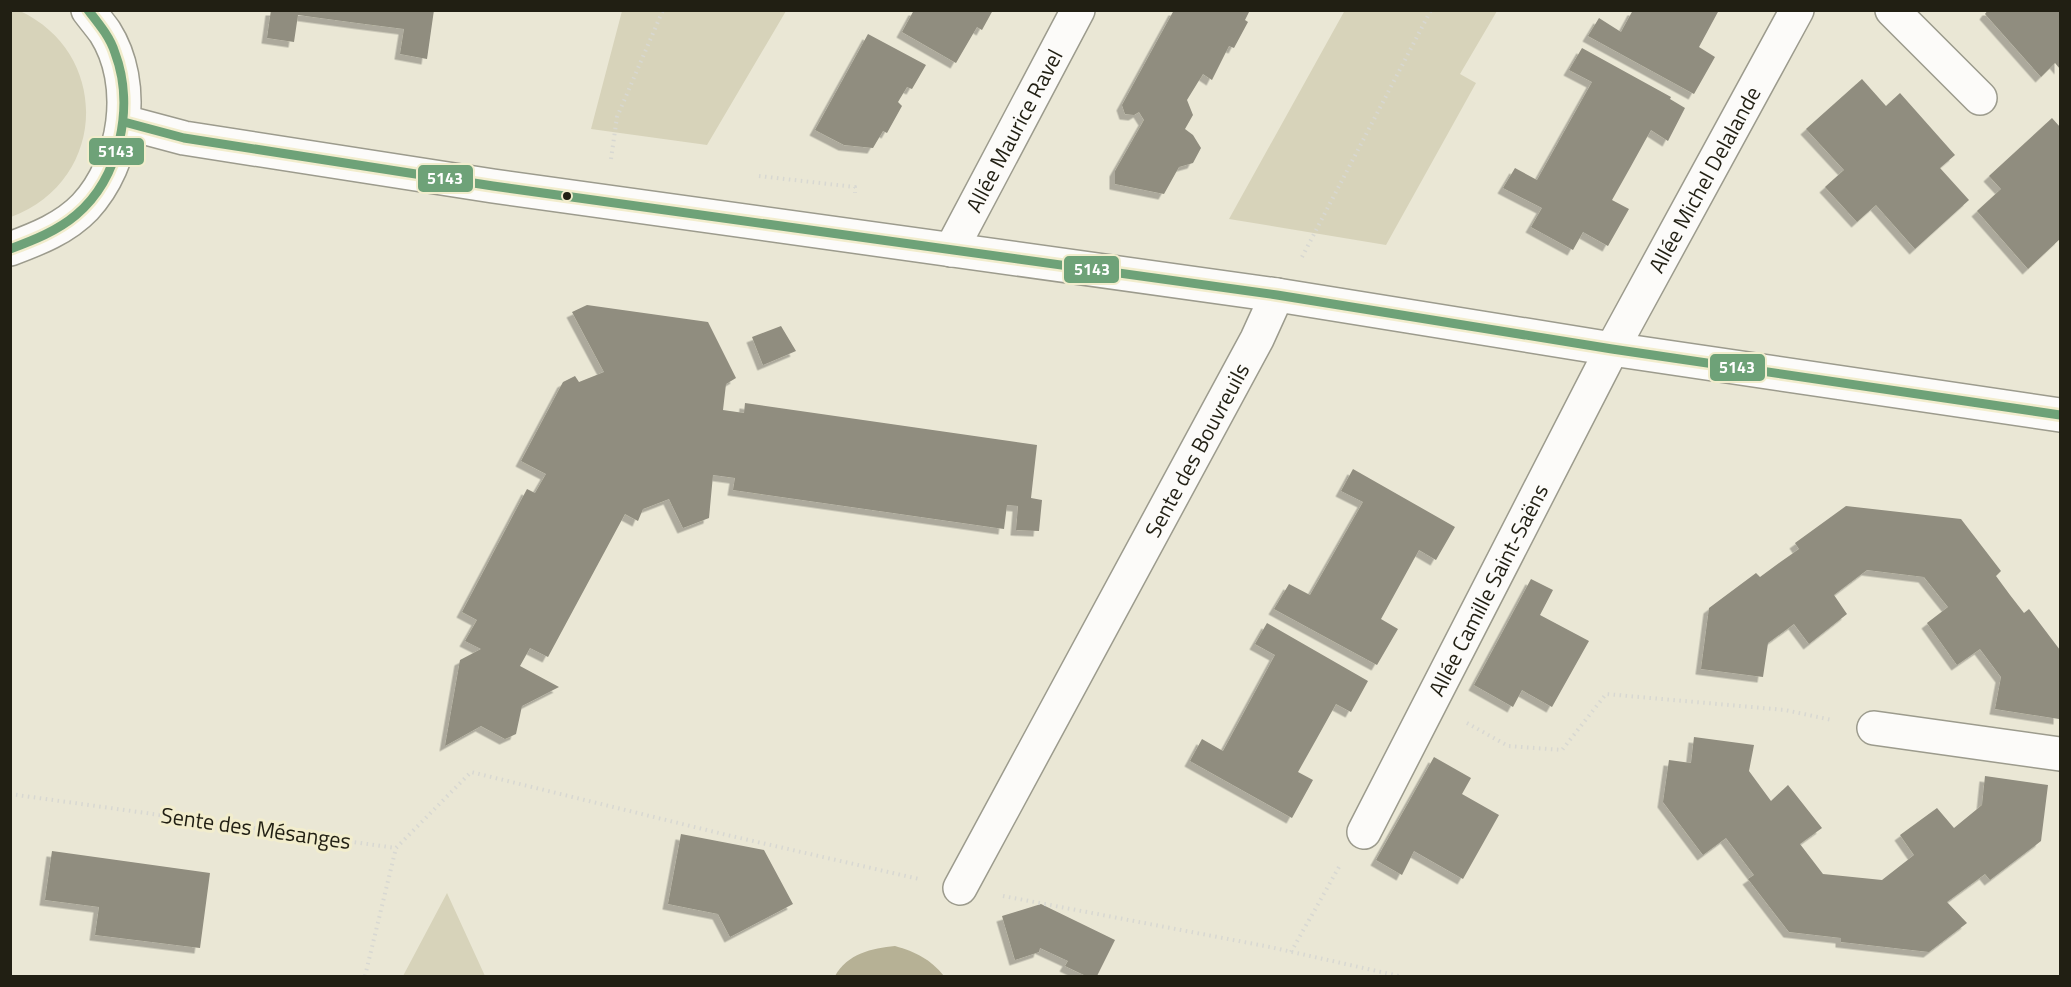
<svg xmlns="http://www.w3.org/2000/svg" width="2071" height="987" font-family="'Titillium Web',sans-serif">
<defs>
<filter id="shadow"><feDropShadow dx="-5.5" dy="5.5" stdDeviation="0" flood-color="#0004"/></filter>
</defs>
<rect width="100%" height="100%" fill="#eae7d5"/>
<!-- green -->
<path fill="#d7d3ba" d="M 1345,10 L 1497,11 L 1460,74 L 1476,83 L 1386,245 L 1229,219 Z
M 20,11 C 112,54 107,182 11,217 L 10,11 Z
M 622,11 L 622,10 L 786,11 L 707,145 L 591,129 Z
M 447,893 L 485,976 L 403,976 Z"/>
<!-- water -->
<path fill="#b6b195" d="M 895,946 C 916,952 930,959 944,976 L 835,976 C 847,954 872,948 895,946 Z"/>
<!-- building -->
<path fill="#908d7f" filter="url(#shadow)" d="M 271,10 L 434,10 L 427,59 L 400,54 L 404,29 L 357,23 L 298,15 L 294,42 L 267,38 Z
M 914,10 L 993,10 L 982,30 L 977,27 L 956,63 L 902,32 Z
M 1174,10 L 1250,10 L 1245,20 L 1248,22 L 1234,48 L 1229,46 L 1212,80 L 1203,74 L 1187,100 L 1193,115 L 1185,129 L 1193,135 L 1201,148 L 1193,163 L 1179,167 L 1164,194 L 1115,184 L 1115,171 L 1144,120 L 1139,112 L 1134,115 L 1125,114 L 1122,105 Z
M 1633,10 L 1719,10 L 1699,47 L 1715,57 L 1694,94 L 1588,36 L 1599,18 L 1621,32 Z
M 1988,10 L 2060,10 L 2060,69 L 2055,63 L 2041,77 L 1985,14 Z
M 868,34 L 926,65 L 912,89 L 907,87 L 898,102 L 902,106 L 887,133 L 883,131 L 873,148 L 844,145 L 815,130 Z
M 1582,48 L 1671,97 L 1670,99 L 1685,108 L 1668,141 L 1651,130 L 1630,168 L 1612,200 L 1629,209 L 1608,246 L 1583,232 L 1573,250 L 1531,227 L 1542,208 L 1503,188 L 1515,168 L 1537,180 L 1592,82 L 1569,70 Z
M 1862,79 L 1886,106 L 1900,93 L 1955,155 L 1940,168 L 1969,200 L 1915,249 L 1876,205 L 1857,222 L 1825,187 L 1844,170 L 1806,129 Z
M 2052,118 L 2060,127 L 2060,239 L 2028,269 L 1977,211 L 2001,189 L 1989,176 Z
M 587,305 L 708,322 L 736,378 L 726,384 L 723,410 L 744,413 L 745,403 L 1037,445 L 1031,498 L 1042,500 L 1039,531 L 1016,530 L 1018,506 L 1007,505 L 1004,529 L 733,490 L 735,478 L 713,475 L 709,518 L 683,528 L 669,499 L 643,509 L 638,521 L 625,514 L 548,657 L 530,648 L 520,666 L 559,687 L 522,706 L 516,734 L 505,739 L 481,726 L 445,746 L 460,660 L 481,649 L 465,641 L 477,620 L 462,612 L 527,489 L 535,493 L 546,474 L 521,461 L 563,382 L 575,376 L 579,382 L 604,372 L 572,312 Z
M 781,326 L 796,351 L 763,365 L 752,337 Z
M 1353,469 L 1455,527 L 1436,560 L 1419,550 L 1381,619 L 1398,629 L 1377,665 L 1274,609 L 1289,584 L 1310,595 L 1363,502 L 1341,491 Z
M 1846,506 L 1961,519 L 2001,571 L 1996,576 L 2010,595 L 2024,613 L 2029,609 L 2060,650 L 2059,719 L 1995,709 L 2001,677 L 1980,649 L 1957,665 L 1927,623 L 1948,607 L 1924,577 L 1867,570 L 1834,595 L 1847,614 L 1809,644 L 1794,624 L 1768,643 L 1763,677 L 1701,669 L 1709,608 L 1756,573 L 1760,577 L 1779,563 L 1799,549 L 1795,543 Z
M 1531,579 L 1553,590 L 1540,615 L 1589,641 L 1552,707 L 1522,690 L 1513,707 L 1474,685 Z
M 1267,623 L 1368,681 L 1351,712 L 1336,704 L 1316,740 L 1298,772 L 1313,780 L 1292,818 L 1190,761 L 1202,739 L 1223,751 L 1275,655 L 1255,644 Z
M 1694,737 L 1754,745 L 1749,771 L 1771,801 L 1788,785 L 1822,828 L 1800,844 L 1823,874 L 1882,880 L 1914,855 L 1900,835 L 1937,808 L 1954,828 L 1982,805 L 1985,776 L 2048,785 L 2041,841 L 1990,880 L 1985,874 L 1947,902 L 1967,923 L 1929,952 L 1841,942 L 1841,938 L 1789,932 L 1748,879 L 1754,875 L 1726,838 L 1703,855 L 1663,802 L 1669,760 L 1691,763 Z
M 1434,757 L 1471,778 L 1462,794 L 1499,815 L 1463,879 L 1414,851 L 1402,875 L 1376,860 Z
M 681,834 L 764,850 L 793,904 L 730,937 L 718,914 L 668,904 Z
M 52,851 L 210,873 L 200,948 L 95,935 L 99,907 L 45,900 Z
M 1041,904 L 1115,940 L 1097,976 L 1086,976 L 1065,966 L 1068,961 L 1040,948 L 1039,952 L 1015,960 L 1002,916 Z"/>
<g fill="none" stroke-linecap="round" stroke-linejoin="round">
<!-- minor casing -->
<g stroke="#9c9b8d" stroke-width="36">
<g id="minor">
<path d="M 1892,10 L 1980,98"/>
<path id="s1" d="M 951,250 L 1078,10"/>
<path d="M 1874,728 L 2060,754"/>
<path id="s2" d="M 1364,832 L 1612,349 L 1797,10"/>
<path id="s3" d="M 960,888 L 1257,339 L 1277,295"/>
</g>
</g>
<!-- tertiary casing -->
<g stroke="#9c9b8d" stroke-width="36">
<path id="tertiary" d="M 124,122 L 184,138 L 493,186 L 1277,295 L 1612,349 L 2060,415
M 10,249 C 37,239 65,228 85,207 C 126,163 138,84 105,32 C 100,25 94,18 88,10"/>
</g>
<!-- path -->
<path stroke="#d8d8d2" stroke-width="4" stroke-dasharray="1.5 4.5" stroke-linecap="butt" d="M 611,159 L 617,117 L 663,10
M 759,176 L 855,187 L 855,193
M 1302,257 L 1431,10
M 1467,723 L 1508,746 L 1562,750 L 1606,694 L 1785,710 L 1832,720
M 10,794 L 396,848 L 471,772 L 727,835 L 919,879
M 1003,896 L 1270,947 L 1399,976
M 1291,952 L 1339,867
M 365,976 L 396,848"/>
<!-- minor -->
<use href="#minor" stroke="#fcfbf9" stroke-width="33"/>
<!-- tertiary -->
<use href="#tertiary" stroke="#fcfbf9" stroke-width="33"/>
<!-- bus-1 casing -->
<g stroke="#f2edcd" stroke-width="14">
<path id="bus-1" d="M 124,122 L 184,138 L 493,186 L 1277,295 L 1612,349 L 2060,415
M 10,249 C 34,240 57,231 76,215 C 120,178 135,106 115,53 C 110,37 99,24 88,10"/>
</g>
<!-- bus-1 -->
<use href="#bus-1" stroke="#6ea278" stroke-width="9"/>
</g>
<!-- markers -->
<circle fill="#211f13" stroke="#f2edcd" stroke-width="2" cx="567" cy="196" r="5"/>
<g text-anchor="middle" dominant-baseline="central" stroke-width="6" stroke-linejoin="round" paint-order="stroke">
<!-- street labels -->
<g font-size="22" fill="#211f13" stroke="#f2edcd">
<text stroke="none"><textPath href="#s1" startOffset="135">Allée Maurice Ravel</textPath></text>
<text stroke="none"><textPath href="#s2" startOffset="736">Allée Michel Delalande</textPath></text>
<text stroke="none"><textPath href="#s3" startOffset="498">Sente des Bouvreuils</textPath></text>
<text stroke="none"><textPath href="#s2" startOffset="272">Allée Camille Saint-Saëns</textPath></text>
<text transform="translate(256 828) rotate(8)">Sente des Mésanges</text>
</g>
</g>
<g stroke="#f2edcd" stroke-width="2">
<rect x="88" y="137" width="57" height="29" rx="6" fill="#6ea278"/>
<rect x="417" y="164" width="57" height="29" rx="6" fill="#6ea278"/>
<rect x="1063" y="255" width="57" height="29" rx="6" fill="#6ea278"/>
<rect x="1709" y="353" width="57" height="29" rx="6" fill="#6ea278"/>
</g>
<g font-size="16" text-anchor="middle" font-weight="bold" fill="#fff">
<text x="116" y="157">5143</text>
<text x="445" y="184">5143</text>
<text x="1092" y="275">5143</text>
<text x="1737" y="373">5143</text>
</g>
<!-- border -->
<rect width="2071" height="987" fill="none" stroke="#211f13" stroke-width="24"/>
</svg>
